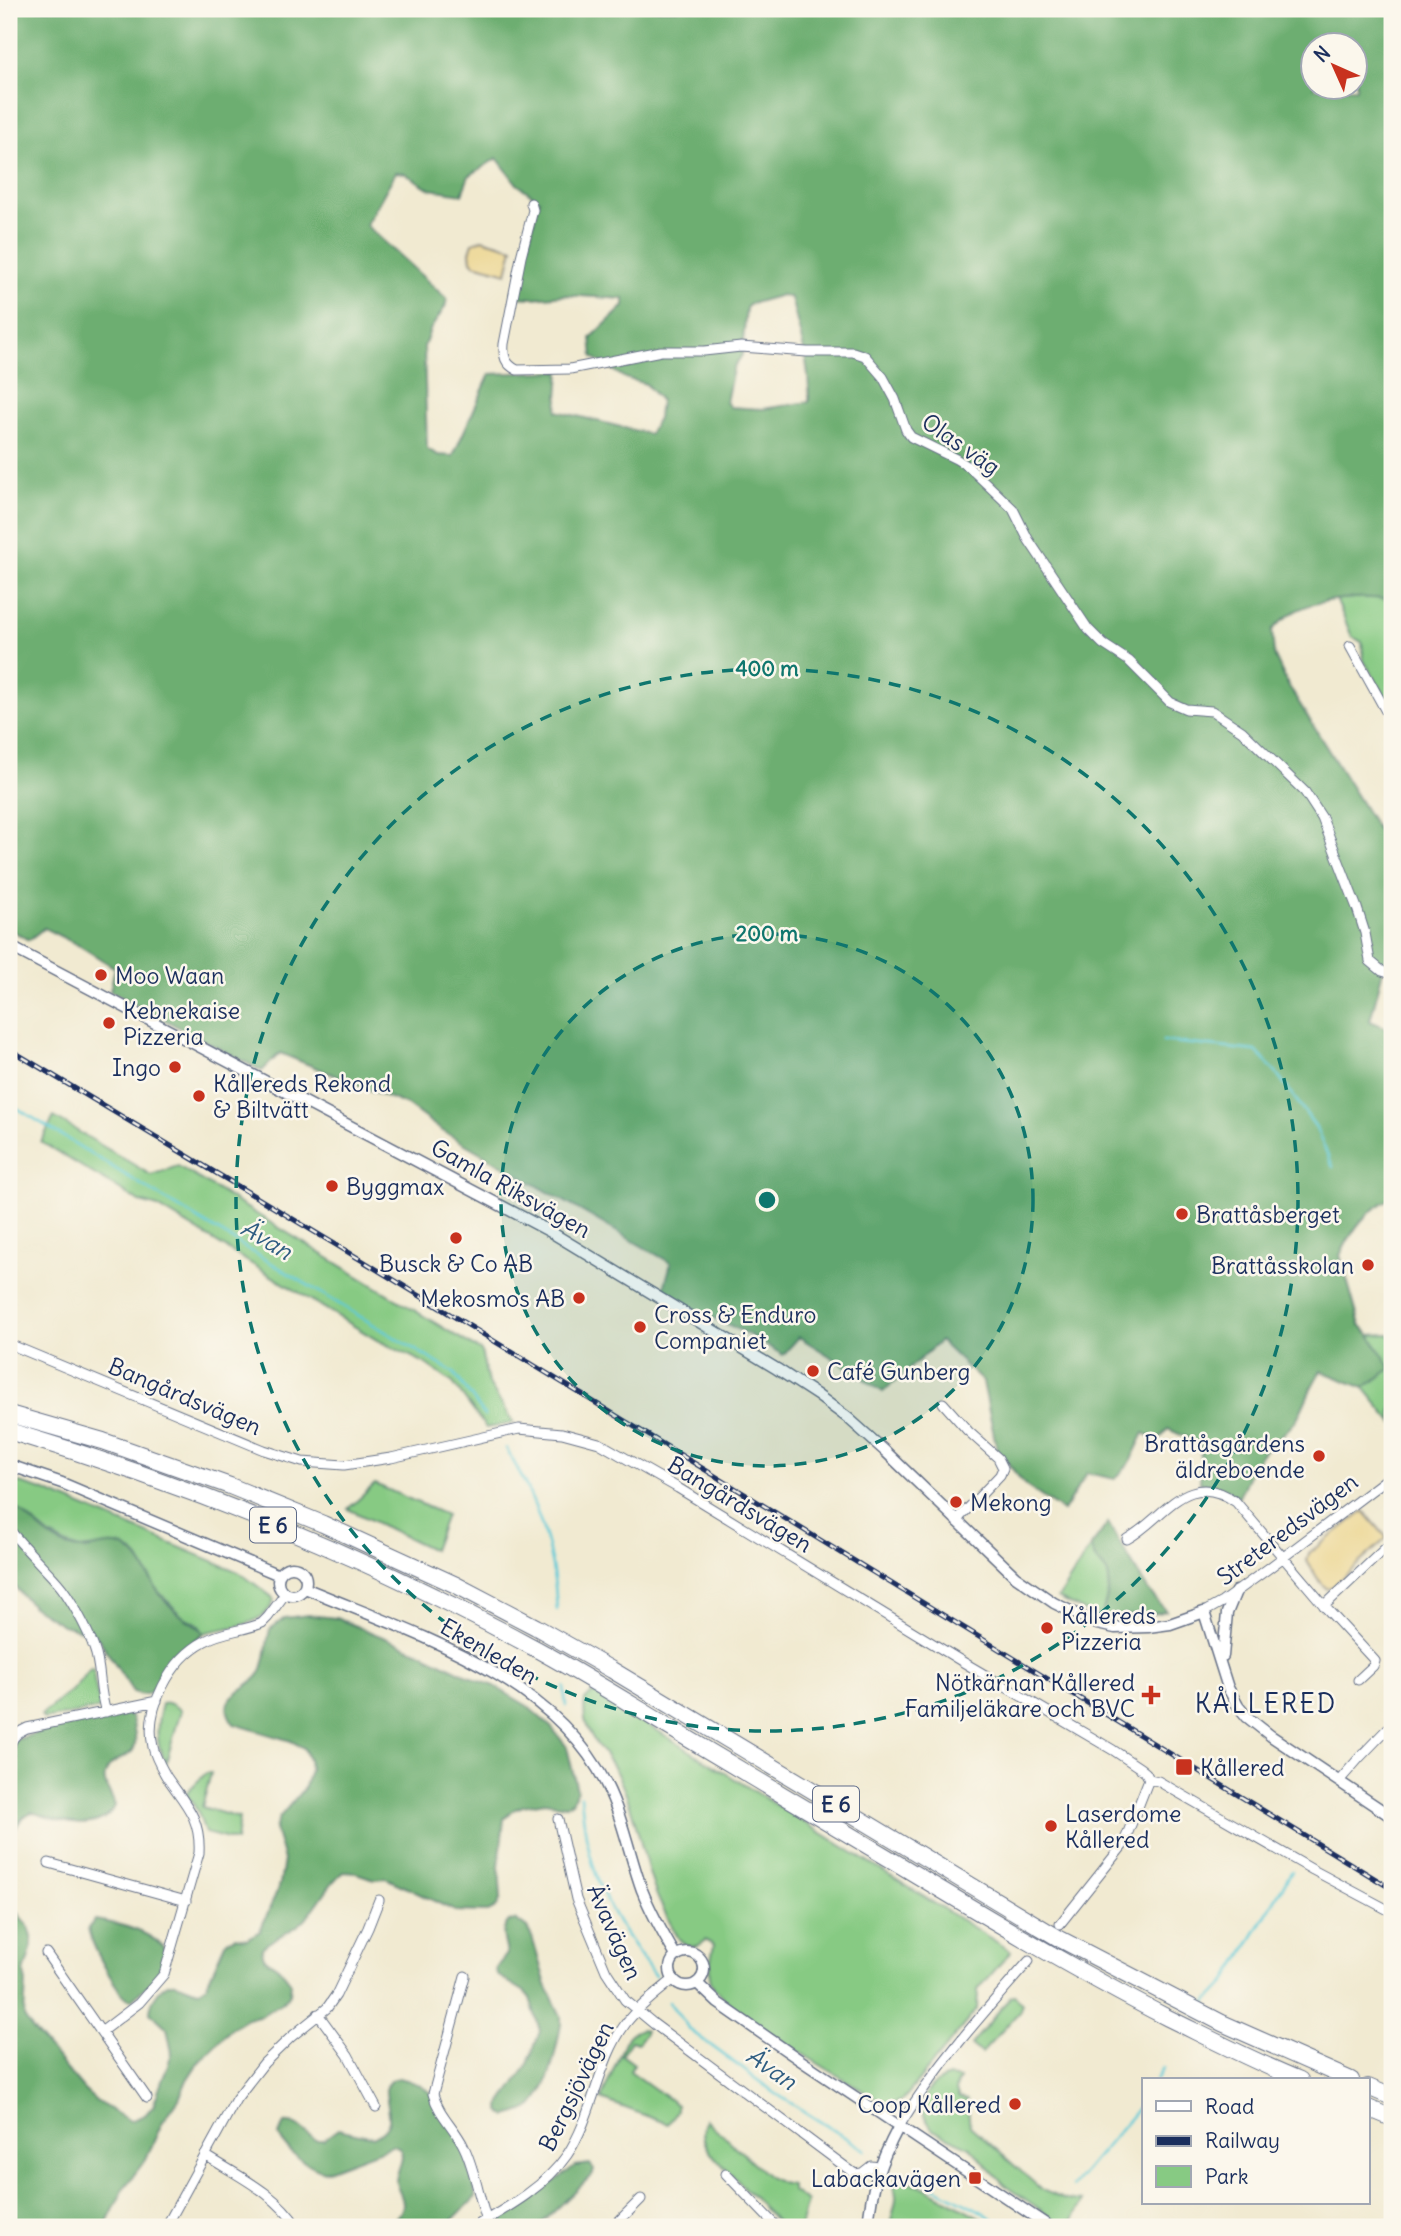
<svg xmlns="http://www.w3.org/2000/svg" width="1401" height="2236" font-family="Delius,sans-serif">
<rect width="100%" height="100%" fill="#fbf7ec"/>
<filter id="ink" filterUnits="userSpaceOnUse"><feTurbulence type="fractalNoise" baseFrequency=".0143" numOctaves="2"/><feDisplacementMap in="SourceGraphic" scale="14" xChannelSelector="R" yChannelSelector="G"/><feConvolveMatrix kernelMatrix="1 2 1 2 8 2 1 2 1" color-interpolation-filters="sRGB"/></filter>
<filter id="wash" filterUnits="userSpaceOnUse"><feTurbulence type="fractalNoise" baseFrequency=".00686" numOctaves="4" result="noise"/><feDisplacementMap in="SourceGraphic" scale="28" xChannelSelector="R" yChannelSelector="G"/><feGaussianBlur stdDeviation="1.57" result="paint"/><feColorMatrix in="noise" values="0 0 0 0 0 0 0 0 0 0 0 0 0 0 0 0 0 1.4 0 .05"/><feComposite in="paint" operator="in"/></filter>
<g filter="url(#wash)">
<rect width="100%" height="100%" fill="#f1ead1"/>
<!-- green -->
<path fill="#87ca83" stroke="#517c70" stroke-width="2" d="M 1377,597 L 1392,601 L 1392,707 L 1364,661 L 1362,642 L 1352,637 L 1336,599 Z
M 54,1117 L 151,1175 L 178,1166 L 481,1351 L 488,1383 L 514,1423 L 486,1428 L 453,1383 L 423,1362 L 377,1340 L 158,1207 L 140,1202 L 41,1142 Z
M 1389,1334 L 1392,1339 L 1392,1422 L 1364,1388 L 1390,1368 L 1370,1335 Z
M 9,1480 L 43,1490 L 239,1572 L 272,1597 L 274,1601 C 263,1628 228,1626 204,1633 L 197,1623 L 182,1616 L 158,1591 L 139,1559 L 131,1551 L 119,1545 L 79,1549 L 65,1544 L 50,1536 L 9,1502 Z
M 375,1484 L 446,1515 L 433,1550 L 348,1509 Z
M 1091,1546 C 1092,1558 1099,1562 1106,1571 C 1114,1582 1104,1604 1102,1616 L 1084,1611 L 1058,1598 Z
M 91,1668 L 94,1670 L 94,1680 L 100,1706 L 98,1709 L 44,1719 L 41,1715 L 72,1690 Z
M 597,1693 L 1011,1951 L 978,1990 L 977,2009 L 902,2101 L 890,2104 L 879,2100 C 847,2080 722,2011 711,1982 C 707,1971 712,1956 714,1945 L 705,1940 C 697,1950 687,1947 679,1939 C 669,1921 659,1904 653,1885 C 640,1847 635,1808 616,1772 C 601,1745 580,1734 585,1700 L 591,1694 Z
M 169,1703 L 181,1710 L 166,1763 C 155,1744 156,1725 162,1704 Z
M 206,1773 L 211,1773 L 202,1807 L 239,1818 L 236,1841 L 205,1833 L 198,1812 L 186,1793 Z
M 1015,1995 L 1022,2004 L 1019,2012 L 982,2053 L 971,2045 L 1011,1996 Z
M 641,2029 L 645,2030 L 645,2034 L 638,2043 L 631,2041 L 622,2055 L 634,2064 L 630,2071 L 677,2105 L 677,2111 L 668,2124 L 601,2099 L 627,2037 L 631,2033 Z
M 950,2077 L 960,2079 C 956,2087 954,2090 959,2098 L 967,2100 L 970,2126 L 1042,2190 L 1065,2200 L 1083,2201 L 1069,2227 L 1065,2227 L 1005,2185 L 970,2147 L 933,2130 L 922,2113 L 920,2107 C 926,2091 933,2081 950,2077 Z
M 705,2119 L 770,2178 L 780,2183 L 792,2185 L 792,2191 L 807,2202 L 800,2227 L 779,2224 L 711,2153 C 702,2141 702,2133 705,2119 Z
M 896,2178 L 920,2185 L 983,2219 L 982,2227 L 890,2227 C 891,2215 900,2199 894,2189 Z"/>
<!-- forest -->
<path fill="#6dae71" stroke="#446e68" stroke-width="2" fill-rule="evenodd" d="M 9,9 L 1392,9 L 1392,601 C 1367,594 1316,599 1294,612 C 1286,616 1279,624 1272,630 L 1274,655 L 1288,685 L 1392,853 L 1392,935 L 1370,1021 L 1392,1030 L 1392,1197 C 1363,1214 1355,1226 1340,1255 L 1360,1325 L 1370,1335 L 1391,1368 L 1364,1388 L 1321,1371 C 1310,1386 1306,1404 1296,1420 C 1288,1432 1278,1437 1268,1447 C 1254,1460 1246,1482 1238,1499 L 1223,1488 L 1200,1483 L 1201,1444 L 1168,1429 L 1159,1440 L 1144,1433 L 1129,1464 L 1115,1479 L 1087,1473 L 1063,1511 L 1026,1486 L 997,1450 L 983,1382 L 940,1341 L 883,1392 L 841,1363 L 799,1337 L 783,1355 L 746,1333 L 680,1302 L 663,1292 L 671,1263 L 441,1130 L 407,1105 L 280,1053 L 262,1071 L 110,991 L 115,968 L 80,946 L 44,928 L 29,940 L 9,929 ZM 1314,46 L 1356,46 L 1356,88 L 1314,88 ZM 497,158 L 517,184 L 539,200 L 516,297 L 533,298 L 565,295 L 624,299 L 624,306 L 591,338 L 593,357 L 625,378 L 646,384 L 660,400 L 658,418 L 649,434 L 557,411 L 560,371 L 490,374 L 453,456 L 438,455 L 427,449 L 424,347 L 430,330 L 445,307 L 447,299 L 366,225 L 396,172 L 404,173 L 430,189 L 462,194 L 469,176 ZM 782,295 L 791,298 C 800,335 810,363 809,402 L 762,409 L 730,407 L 726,402 L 733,369 L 742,355 L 746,308 L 750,304 Z
M 9,1502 C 31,1517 51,1548 81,1549 C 94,1549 111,1541 124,1547 C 143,1557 147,1578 160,1594 C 165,1600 176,1612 183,1617 C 192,1623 196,1623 204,1633 L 179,1653 L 150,1693 L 143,1695 L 133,1692 L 100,1641 L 92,1633 L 63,1625 L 32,1606 L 9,1580 Z
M 1108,1523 L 1148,1590 L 1166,1611 L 1147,1615 L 1102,1616 C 1104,1604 1114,1582 1106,1571 C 1099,1562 1092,1558 1091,1546 Z
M 308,1615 L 336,1618 L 420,1652 L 477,1680 L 492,1685 L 526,1705 L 551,1727 L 567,1747 L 577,1790 L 572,1802 L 565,1806 L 545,1802 L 523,1806 L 513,1810 L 504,1819 L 499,1866 L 501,1898 L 496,1908 L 488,1912 L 455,1911 L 386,1878 L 374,1879 L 356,1873 L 343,1872 C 325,1886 318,1909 300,1924 C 289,1933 273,1937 262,1948 C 262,1961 270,1961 279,1969 C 284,1973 287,1978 291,1983 L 290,1994 L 281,2003 L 262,2015 L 247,2019 L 232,2028 L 198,2063 L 187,2080 L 179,2099 L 162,2123 L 146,2159 L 124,2188 L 105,2227 L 9,2227 L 9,1903 L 28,1926 L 31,1936 L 32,1946 L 24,1973 L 26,1983 L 24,2017 L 29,2025 L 84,2090 L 96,2101 L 130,2121 L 145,2115 L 153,2106 L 172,2053 L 167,2028 L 150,2012 C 150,2001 163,1980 176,1983 C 184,1985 191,1990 199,1991 L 206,1986 L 226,1941 L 236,1937 L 247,1939 L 260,1931 L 280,1884 L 284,1860 L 275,1829 L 279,1818 L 305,1787 L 310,1770 L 309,1760 L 304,1748 L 291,1741 L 234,1724 C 212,1694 249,1692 260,1673 C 267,1661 266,1643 270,1629 L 285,1618 Z
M 120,1714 L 128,1714 C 133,1719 133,1722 134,1729 C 142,1766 113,1750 105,1775 C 102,1784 113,1796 115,1806 C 98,1836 58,1821 32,1812 C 17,1818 15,1831 9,1845 L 9,1742 L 55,1727 Z
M 95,1920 C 117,1923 156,1932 167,1953 L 156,1978 L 131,2000 C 117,1996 91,1943 88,1928 Z
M 516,1920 L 527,1928 L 532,1937 L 546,1985 L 561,2016 L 561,2025 C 556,2048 550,2089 532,2106 C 525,2112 515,2114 506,2116 L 500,2112 L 500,2106 L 528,2064 L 540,2031 L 530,1998 L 525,1992 L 497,1975 L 496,1968 L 507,1954 C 505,1940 499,1932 509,1921 Z
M 399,2078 C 454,2089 465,2151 476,2197 L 445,2227 L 396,2227 L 395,2219 C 399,2215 403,2210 403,2204 C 403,2196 397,2190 396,2182 C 396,2169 406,2160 400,2148 L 394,2145 L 325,2171 C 307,2166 286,2152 279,2135 L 284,2123 C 297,2121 305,2132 315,2140 L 323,2140 L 338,2129 L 373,2137 C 401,2123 384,2108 386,2086 L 391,2080 Z
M 590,2164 L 594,2170 L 593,2174 L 538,2227 L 500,2227 L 502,2219 L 507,2214 L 529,2201 L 575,2166 Z"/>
<!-- sand -->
<path fill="#eeda9e" stroke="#84847e" stroke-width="2" d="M 482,239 L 513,248 L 507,273 L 474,264 L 471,261 L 470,252 L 473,243 Z
M 1364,1511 L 1387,1538 L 1331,1588 L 1327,1589 L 1318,1579 L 1307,1561 L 1309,1553 Z"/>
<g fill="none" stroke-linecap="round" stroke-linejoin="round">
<!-- stream -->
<path stroke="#5dc9d7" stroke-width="2.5" d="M 1163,1041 L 1256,1051 L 1278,1075 L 1315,1126 L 1333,1167
M 17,1108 L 148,1189 L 454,1373 L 485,1416
M 506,1448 C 537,1501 554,1549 557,1610
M 564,1687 L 566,1706
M 581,1796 C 583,1821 587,1847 595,1871 C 606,1909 632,1944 655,1976
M 669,2002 L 690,2030 L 775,2093 L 865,2150
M 1207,2002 L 1226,1982 L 1292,1871
M 1156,2080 L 1163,2068
M 907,2173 L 979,2210 L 1006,2227
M 1072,2187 L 1135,2112 L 1144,2099"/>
</g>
</g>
<g filter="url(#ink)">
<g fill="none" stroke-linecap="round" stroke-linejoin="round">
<!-- minor casing -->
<g stroke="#667086" stroke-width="11">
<path id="minor" d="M 531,203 L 533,210 L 521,257 L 504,344 C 503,356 505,364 517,370 L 570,369 L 661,351 L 704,351 L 741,347 L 807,352 L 853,352 L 865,356 L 883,377 L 895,399 L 906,430 L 911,437 L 956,459 L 969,467 L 1013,509 L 1028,539 L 1088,629 L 1103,644 L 1129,661 L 1170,702 L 1186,709 L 1212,711 L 1242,731 L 1305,792 L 1322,818 L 1357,908 L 1365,933 L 1370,961 L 1382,971 L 1392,974
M 1350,646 L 1392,722
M 9,1344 L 264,1450 L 302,1462 L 344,1465 L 391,1458 L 519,1429 L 562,1433 L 599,1443 L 678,1488 L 963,1662 L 1113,1750 L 1140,1768 L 1146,1773 L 1149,1779 L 1158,1781 L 1313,1870 L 1392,1912
M 943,1403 L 968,1431 L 998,1458 L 1003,1468 L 1000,1475 L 956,1521
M 9,1529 C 24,1548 41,1564 57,1582 C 69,1595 88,1630 94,1648 C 102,1669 98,1689 106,1712
M 1127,1539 C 1165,1518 1187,1467 1236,1502 L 1327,1609 L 1375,1661 L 1373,1666 L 1358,1680
M 1324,1606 L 1392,1542
M 1204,1612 L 1222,1602 L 1269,1568 L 1392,1475
M 9,1755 C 10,1740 14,1734 27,1728 L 157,1701
M 1339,1781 L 1360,1757 L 1392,1724
M 558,1819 L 576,1899 L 606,1971 L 625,2000 L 654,2024 L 855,2174 L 862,2173 L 871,2166 L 879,2167
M 49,1863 L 186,1901
M 1060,1924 L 1123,1845 L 1149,1779
M 46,1953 L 147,2098
M 465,1976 L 433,2094 C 438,2114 455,2128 464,2147 C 476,2172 479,2201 489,2227
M 318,2014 L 348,2055 L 376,2107
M 101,2032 L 139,2003 L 164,1974 L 199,1853 C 201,1817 185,1804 166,1776 C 161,1767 155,1757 153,1747 C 144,1708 171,1659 205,1641 C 222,1631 244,1631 262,1623 L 268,1617 L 285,1594
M 898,2128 C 935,2067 982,2014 1029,1961
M 205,2155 C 238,2176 276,2193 297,2227
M 726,2174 L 777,2227
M 166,2227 L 236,2099 L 264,2063 L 291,2037 L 327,2008 L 336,1995 L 368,1928 L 379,1900
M 474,2227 C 507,2208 545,2187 567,2155 C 594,2115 597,2062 626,2023 C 639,2006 657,1993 674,1979
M 613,2227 L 641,2199"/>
</g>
<!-- tertiary casing -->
<g stroke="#667086" stroke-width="13">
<path id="tertiary" d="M 9,946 L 549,1231 L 777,1369 L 817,1395 L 848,1418 L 885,1451 L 1015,1576 L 1054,1603 L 1097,1624 L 1115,1628 L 1148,1627 L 1170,1624 L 1204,1612 L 1228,1688 L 1238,1706 L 1247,1717 L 1271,1736 L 1392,1817
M 9,1465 L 62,1483 L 279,1575
M278 1581a14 14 0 1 1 28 0a14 14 0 1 1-28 0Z
M 305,1588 C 409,1632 552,1675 606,1784 C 623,1818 629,1854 642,1890 C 651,1913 663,1934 676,1956
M 1223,1656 L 1227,1613 L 1236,1591
M670 1969a17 17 0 1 1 34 0a17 17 0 1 1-34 0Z
M 697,1983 L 718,2003 L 797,2058 L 1050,2227
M 868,2227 C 871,2188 880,2162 898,2128"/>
</g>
<!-- motorway casing -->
<g stroke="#667086" stroke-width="18">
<path id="motorway" d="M 9,1414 L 103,1441 L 230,1486 L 323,1524 L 456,1585 L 536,1627 L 612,1670 L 1060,1939 L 1222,2023 L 1351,2080
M 9,1431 C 187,1484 362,1555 527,1644 C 578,1671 627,1702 677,1732 C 748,1774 819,1816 890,1859 C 981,1914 1073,1969 1168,2018 C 1211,2039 1255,2062 1300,2080
M 1368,2087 L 1392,2097
M 1368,2108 L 1392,2118"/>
</g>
<!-- minor -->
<use href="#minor" stroke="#fff" stroke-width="9"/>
<!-- tertiary -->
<use href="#tertiary" stroke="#fff" stroke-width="10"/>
<!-- motorway -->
<use href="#motorway" stroke="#fff" stroke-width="16"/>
<!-- rail casing -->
<g stroke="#1b2f5e" stroke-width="5">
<path id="rail" d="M 9,1049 L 363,1261 L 1392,1889"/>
</g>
<!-- rail -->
<use href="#rail" stroke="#fbf7ec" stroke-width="2.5" stroke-dasharray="8" stroke-linecap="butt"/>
</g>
</g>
<!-- distance rings -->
<circle cx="767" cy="1200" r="266" fill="#0f766e" fill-opacity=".12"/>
<g fill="none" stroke="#0f766e" stroke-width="3.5" stroke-dasharray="12 9">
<circle cx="767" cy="1200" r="266"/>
<circle cx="767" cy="1200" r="531"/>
</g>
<!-- markers -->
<g fill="#c8321e" stroke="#fbf7ec" stroke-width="2.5">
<circle cx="101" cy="975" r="7"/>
<circle cx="109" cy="1023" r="7"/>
<circle cx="175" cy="1067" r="7"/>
<circle cx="199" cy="1096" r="7"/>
<circle cx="332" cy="1186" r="7"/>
<circle cx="1182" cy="1214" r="7"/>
<circle cx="456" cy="1238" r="7"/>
<circle cx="1368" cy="1265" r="7"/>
<circle cx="579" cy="1298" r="7"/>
<circle cx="640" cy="1327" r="7"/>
<circle cx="813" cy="1371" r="7"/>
<circle cx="1319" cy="1456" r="7"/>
<circle cx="956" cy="1502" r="7"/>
<circle cx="1047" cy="1628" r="7"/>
<path d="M1147.5 1684.5h7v7h7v7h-7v7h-7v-7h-7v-7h7z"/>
<rect x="1175" y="1758" width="18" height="18" rx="3.5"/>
<circle cx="1051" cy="1826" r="7"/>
<circle cx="1015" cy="2104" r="7"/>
<rect x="968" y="2171" width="14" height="14" rx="3.5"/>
</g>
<g text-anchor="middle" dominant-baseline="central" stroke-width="5" stroke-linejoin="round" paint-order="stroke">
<!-- shield labels -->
<g fill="#fbf7ec" stroke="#5e6b89" stroke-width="2">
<rect x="250" y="1507.5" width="46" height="35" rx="5"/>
<rect x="813" y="1786.5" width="46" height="35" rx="5"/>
</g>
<g font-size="21" font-weight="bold" fill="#1b2f5e">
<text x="273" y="1525">E 6</text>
<text x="836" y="1804">E 6</text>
</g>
<!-- street labels -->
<g font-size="23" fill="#1b2f5e" stroke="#fbf7ec">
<text transform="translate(961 444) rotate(35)">Olas väg</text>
<text transform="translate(511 1188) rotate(29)">Gamla Riksvägen</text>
<text transform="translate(185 1396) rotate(23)">Bangårdsvägen</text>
<text transform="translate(740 1504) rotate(31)">Bangårdsvägen</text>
<text transform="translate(1287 1529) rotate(-37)">Streteredsvägen</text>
<text transform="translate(489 1651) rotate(30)">Ekenleden</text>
<text transform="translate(615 1932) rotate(66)">Ävavägen</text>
<text transform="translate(576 2086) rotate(-64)">Bergsjövägen</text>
</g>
<!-- poi labels -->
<g font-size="23" fill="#1b2f5e" stroke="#fbf7ec" text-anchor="start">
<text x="115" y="975">Moo Waan</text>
<text x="123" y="1010">Kebnekaise<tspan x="123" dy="26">Pizzeria</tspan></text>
<text x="161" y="1067" text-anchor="end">Ingo</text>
<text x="213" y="1083">Kållereds Rekond<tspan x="213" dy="26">&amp; Biltvätt</tspan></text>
<text x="346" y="1186">Byggmax</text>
<text x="1196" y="1214">Brattåsberget</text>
<text x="456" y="1263" text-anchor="middle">Busck &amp; Co AB</text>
<text x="1354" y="1265" text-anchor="end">Brattåsskolan</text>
<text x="565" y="1298" text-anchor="end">Mekosmos AB</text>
<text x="654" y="1314">Cross &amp; Enduro<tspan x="654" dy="26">Companiet</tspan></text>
<text x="827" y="1371">Café Gunberg</text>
<text x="1305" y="1443" text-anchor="end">Brattåsgårdens<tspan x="1305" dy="26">äldreboende</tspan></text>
<text x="970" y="1502">Mekong</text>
<text x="1061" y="1615">Kållereds<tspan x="1061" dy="26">Pizzeria</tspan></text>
<text x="1135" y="1682" text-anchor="end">Nötkärnan Kållered<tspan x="1135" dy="26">Familjeläkare och BVC</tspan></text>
<text x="1200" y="1767">Kållered</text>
<text x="1065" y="1813">Laserdome<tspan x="1065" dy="26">Kållered</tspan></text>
<text x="1001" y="2104" text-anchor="end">Coop Kållered</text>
<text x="961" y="2178" text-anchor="end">Labackavägen</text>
</g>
<!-- water labels -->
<g font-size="24" font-style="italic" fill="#2f5d82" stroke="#fbf7ec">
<text transform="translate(267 1239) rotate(31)">Ävan</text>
<text transform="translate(772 2068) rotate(35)">Ävan</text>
</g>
<!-- quarter labels -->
<g font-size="26" letter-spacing="2" fill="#1b2f5e" stroke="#fbf7ec">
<text x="1266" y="1703">KÅLLERED</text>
</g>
</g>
<circle cx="767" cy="1200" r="10" fill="#0f766e" stroke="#fbf7ec" stroke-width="3.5"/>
<g font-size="21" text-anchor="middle" font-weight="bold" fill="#0f766e" stroke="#fbf7ec" stroke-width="5" stroke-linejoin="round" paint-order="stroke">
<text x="767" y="676">400 m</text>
<text x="767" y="941">200 m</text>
</g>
<!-- margin -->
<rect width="1401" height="2236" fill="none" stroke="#fbf7ec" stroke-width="35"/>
<!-- legend -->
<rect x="1142" y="2078" width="228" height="126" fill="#fbf7ec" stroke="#a1a7b3" stroke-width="2"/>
<rect x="1156" y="2101" width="35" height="10" fill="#ffffff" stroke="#a1a7b3" stroke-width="2"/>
<text x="1205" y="2114" font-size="21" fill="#1b2f5e">Road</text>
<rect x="1156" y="2136" width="35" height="10" fill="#1b2f5e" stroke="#a1a7b3" stroke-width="2"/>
<text x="1205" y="2148" font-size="21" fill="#1b2f5e">Railway</text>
<rect x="1156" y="2166" width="35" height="21" fill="#87ca83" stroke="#a1a7b3" stroke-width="2"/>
<text x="1205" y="2184" font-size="21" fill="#1b2f5e">Park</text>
<!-- north arrow -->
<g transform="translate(1334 66) rotate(315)"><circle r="33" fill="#fbf7ec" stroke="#a1a7b3" stroke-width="2"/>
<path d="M0-5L12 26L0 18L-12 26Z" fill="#c8321e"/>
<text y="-10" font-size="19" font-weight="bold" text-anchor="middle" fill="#1b2f5e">N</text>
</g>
</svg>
